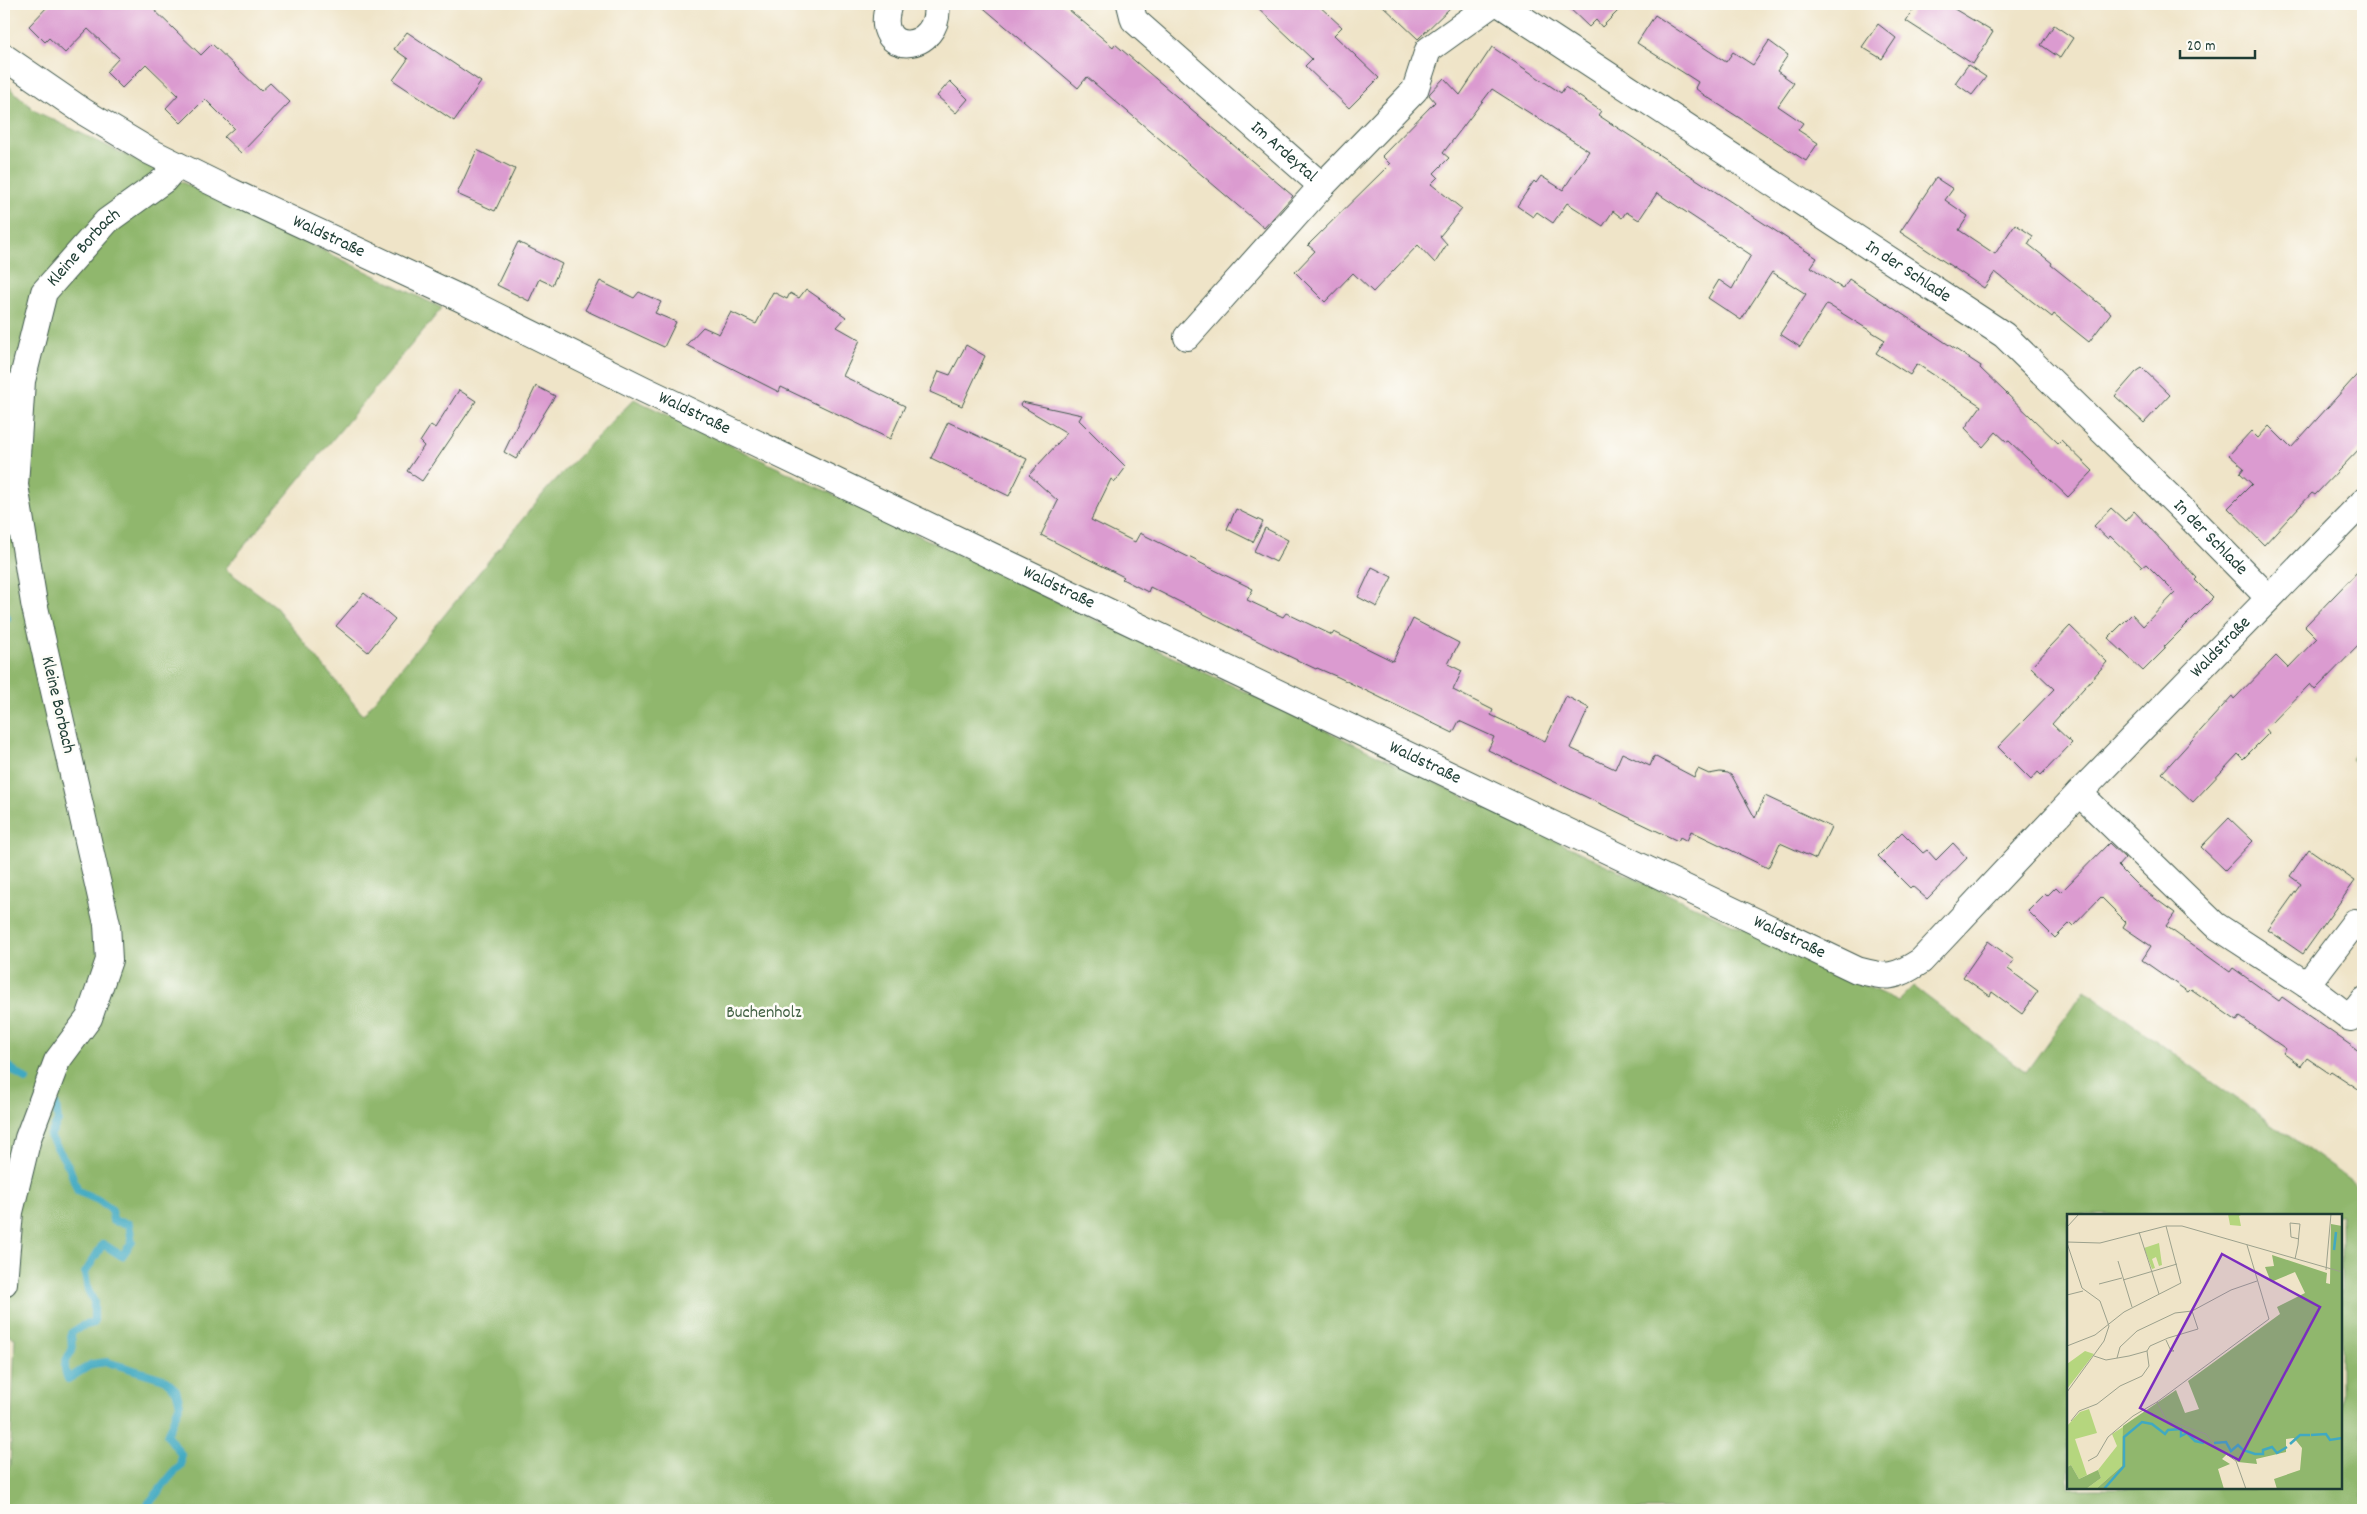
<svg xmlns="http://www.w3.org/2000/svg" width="2367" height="1514" font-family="Dekko,sans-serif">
<rect width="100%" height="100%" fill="#fdfcf7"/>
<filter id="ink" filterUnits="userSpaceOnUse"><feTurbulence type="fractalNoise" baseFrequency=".02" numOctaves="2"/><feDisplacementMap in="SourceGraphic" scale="10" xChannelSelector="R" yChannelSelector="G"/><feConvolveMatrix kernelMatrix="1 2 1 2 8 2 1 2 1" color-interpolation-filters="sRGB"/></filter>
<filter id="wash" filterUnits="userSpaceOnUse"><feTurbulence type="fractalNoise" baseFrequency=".0096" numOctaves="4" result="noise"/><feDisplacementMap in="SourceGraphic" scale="20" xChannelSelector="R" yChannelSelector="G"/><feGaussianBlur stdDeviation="1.12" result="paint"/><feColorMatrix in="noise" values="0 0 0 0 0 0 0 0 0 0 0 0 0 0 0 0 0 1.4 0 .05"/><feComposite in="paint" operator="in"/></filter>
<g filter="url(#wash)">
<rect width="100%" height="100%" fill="#efe4c8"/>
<!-- forest -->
<path fill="#90b76d" stroke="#587a50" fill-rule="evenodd" d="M 4,82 L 35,111 L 442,308 L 225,569 L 274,605 L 363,715 L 547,489 L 634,399 L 1640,881 L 1898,1001 L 1913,986 L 2026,1072 L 2085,990 L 2363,1189 L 2363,1510 L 4,1510 L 4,1474 L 10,1466 L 15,1338 L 4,1334 ZM 2068,1215 L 2341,1215 L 2341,1488 L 2068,1488 Z
M 2363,744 L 2363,770 L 2351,759 Z"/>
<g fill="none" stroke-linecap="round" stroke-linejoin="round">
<!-- stream -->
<path stroke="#41a9c1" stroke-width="8" d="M 4,614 L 7,618 L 4,621
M 4,1063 L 26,1080
M 56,1105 L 58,1121 L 50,1136 L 69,1167 L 78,1191 L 98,1200 L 112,1210 L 113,1221 L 129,1224 L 132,1242 L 122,1256 L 103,1244 L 85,1273 L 88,1290 L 94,1302 L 94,1323 L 82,1326 L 71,1333 L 72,1351 C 64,1361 63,1367 68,1379 L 92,1364 L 107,1362 L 164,1379 L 176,1390 L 180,1404 L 167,1435 L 181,1454 L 181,1465 C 168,1477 160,1491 148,1504 L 148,1510"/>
</g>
<g id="blocks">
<!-- building -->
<path fill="#db9bd0" d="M 50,4 L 148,4 L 201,55 L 212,44 L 261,91 L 270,83 L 290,102 L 241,153 L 224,137 L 234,128 L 205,99 L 181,123 L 166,108 L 178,95 L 146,64 L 122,88 L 106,72 L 119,58 L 88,29 L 65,53 L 49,38 L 45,42 L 29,26 Z
M 979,4 L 1062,4 L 1113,47 L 1115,44 L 1293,196 L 1264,228 L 1087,77 L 1078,88 Z
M 1254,4 L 1317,4 L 1342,27 L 1334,35 L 1379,78 L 1349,108 L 1305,66 L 1312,59 Z
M 1381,4 L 1454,4 L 1418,39 Z
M 1565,4 L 1625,4 L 1602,27 L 1596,20 L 1589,27 Z
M 1917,4 L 1946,4 L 1993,32 L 1973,64 L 1906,21 Z
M 1655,15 L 1726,62 L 1733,52 L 1753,65 L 1769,41 L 1788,55 L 1777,71 L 1794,83 L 1778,106 L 1803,123 L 1798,130 L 1818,143 L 1806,161 L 1704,95 L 1695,88 L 1698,82 L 1637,43 Z
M 1878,24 L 1896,38 L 1882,59 L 1862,47 Z
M 2054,25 L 2073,38 L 2060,58 L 2041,45 Z
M 407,32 L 481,82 L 454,121 L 393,80 L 408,59 L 394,49 Z
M 1492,47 L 1561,93 L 1565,87 L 1601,111 L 1598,115 L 1817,258 L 1811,267 L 1843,289 L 1849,279 L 1981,366 L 1980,368 L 2058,443 L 2061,440 L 2093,471 L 2068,497 L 2009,441 L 2007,442 L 1996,432 L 1983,447 L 1965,428 L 1981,406 L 1917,364 L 1910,375 L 1876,353 L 1885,340 L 1827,304 L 1800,347 L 1780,334 L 1806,294 L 1772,272 L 1741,320 L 1708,298 L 1719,280 L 1732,289 L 1751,255 L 1657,193 L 1639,220 L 1626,212 L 1622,218 L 1613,211 L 1603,226 L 1567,203 L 1553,223 L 1537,212 L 1533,217 L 1517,206 L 1534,181 L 1536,183 L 1541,176 L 1563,190 L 1589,151 L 1492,89 L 1443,153 L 1449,158 L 1434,173 L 1438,177 L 1431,184 L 1462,209 L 1440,236 L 1447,244 L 1435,263 L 1418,245 L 1373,292 L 1353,273 L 1325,302 L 1295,272 L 1315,251 L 1308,245 L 1390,164 L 1382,156 L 1435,102 L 1429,95 L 1430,93 L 1444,78 L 1460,95 Z
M 1968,65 L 1986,77 L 1972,95 L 1955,83 Z
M 950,81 L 968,99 L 956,113 L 937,96 Z
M 477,150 L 515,169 L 495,211 L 457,194 Z
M 1936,178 L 1953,189 L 1945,200 L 1968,216 L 1959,230 L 1995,254 L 2015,224 L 2033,236 L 2028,244 L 2052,263 L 2051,265 L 2111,313 L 2089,342 L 2054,314 L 2052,317 L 1995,272 L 1984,288 L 1900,232 Z
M 518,242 L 562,264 L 552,285 L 539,279 L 529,301 L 497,285 Z
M 600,281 L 634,298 L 639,292 L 661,302 L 655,313 L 676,322 L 664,347 L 585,310 Z
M 806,289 L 846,317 L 837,327 L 860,340 L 843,376 L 905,406 L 890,439 L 781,387 L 779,392 L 686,345 L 703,327 L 719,334 L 731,312 L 756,324 L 773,292 L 787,299 L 790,293 L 799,298 Z
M 966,345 L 985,356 L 962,406 L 930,392 L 939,371 L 950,375 Z
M 2142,368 L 2170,395 L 2144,423 L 2115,396 L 2136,372 Z
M 2363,368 L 2363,445 L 2315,495 L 2312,493 L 2264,545 L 2228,508 L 2252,484 L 2240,473 L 2244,468 L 2229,455 L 2251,431 L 2258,438 L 2269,426 L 2291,448 Z
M 536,386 L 555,396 L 516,459 L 504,452 Z
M 459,390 L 476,401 L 422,481 L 407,471 L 424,446 L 420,442 L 431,425 L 435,428 Z
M 1022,402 L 1082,415 L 1079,420 L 1126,467 L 1115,482 L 1111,479 L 1091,520 L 1135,542 L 1140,533 L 1253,589 L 1247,600 L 1283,617 L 1286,613 L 1332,635 L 1334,632 L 1393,661 L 1413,619 L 1459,643 L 1448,664 L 1462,671 L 1453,690 L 1493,710 L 1491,715 L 1545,741 L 1566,696 L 1589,708 L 1570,748 L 1615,769 L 1622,753 L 1650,766 L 1654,756 L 1694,777 L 1698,769 L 1709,774 L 1720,772 L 1728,773 L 1732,776 L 1755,818 L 1765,796 L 1831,827 L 1816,859 L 1780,843 L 1768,868 L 1691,831 L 1687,841 L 1680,837 L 1678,841 L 1488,750 L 1494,737 L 1459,721 L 1453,733 L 1338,677 L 1317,668 L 1316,669 L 1278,651 L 1150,587 L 1148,592 L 1122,579 L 1124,577 L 1041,535 L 1058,501 L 1029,475 L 1067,433 L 1020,405 Z
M 948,422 L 1027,459 L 1009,496 L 931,458 Z
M 2111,508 L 2125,521 L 2134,511 L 2197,578 L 2195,580 L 2213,598 L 2164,647 L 2165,649 L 2143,671 L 2108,638 L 2132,614 L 2143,626 L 2175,593 L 2146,564 L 2142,567 L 2110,536 L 2108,539 L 2094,526 Z
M 1236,509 L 1263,522 L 1253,542 L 1227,529 Z
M 1265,528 L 1288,540 L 1276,562 L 1254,551 Z
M 2363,566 L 2363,641 L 2315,690 L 2310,684 L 2266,729 L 2269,733 L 2243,759 L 2238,754 L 2193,802 L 2162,773 L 2232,696 L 2234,699 L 2276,656 L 2288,668 L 2317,638 L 2305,626 Z
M 1372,567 L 1392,577 L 1377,607 L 1358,597 Z
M 364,593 L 395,619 L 368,652 L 336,626 Z
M 2070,626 L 2107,662 L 2052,724 L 2072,743 L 2041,775 L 2038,772 L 2031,780 L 1998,747 L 2054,689 L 2031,667 Z
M 2229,818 L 2253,841 L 2225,870 L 2201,847 Z
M 1902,832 L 1923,853 L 1927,850 L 1936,860 L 1953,843 L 1967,858 L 1927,899 L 1912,886 L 1910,888 L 1878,856 Z
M 2109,843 L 2125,858 L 2118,866 L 2138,886 L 2175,913 L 2166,926 L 2230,972 L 2233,968 L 2279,1001 L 2282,997 L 2363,1054 L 2363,1092 L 2331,1071 L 2329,1073 L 2307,1058 L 2301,1066 L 2283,1053 L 2286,1049 L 2240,1017 L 2237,1021 L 2191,989 L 2188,992 L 2142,960 L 2151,946 L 2123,927 L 2126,922 L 2101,897 L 2073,926 L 2070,923 L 2055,938 L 2028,911 L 2045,894 L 2047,896 L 2056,887 L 2061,892 Z
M 2309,849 L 2355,881 L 2303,954 L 2268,930 L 2301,884 L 2290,876 Z
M 1988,941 L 2014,960 L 2008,969 L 2038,991 L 2022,1014 L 1992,992 L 1990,996 L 1963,977 Z"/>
</g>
</g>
<g filter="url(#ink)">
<use href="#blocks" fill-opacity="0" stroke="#3e564a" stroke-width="1"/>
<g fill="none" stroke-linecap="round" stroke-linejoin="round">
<!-- minor casing -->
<g stroke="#3e564a" stroke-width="28">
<g id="minor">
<path d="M 889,4 C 870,60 943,53 936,4"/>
<path id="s1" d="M 1130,4 L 1134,20 L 1322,186 L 1415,90 L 1428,50 L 1492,4"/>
<path id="s2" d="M 1500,4 L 2004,335 L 2178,505 L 2269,598"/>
<path id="s3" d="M 4,57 L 84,112 L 149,151 L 232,192 L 464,300 L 643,389 L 1857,970 C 1888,978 1893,979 1921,961 L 2079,793 L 2363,502"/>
<path d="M 1187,337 L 1322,186"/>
<path d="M 2079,793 L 2215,925 L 2307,985 L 2350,1018 L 2363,1001"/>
<path d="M 2307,985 L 2355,922 L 2363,929"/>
<path id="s4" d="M 4,1283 L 10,1212 L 28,1138 L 57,1061 L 89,1018 L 109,960 L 107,924 L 34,603 L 15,485 L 22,381 L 44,292 L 107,221 L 164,180 L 177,165"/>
</g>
</g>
<!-- minor -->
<use href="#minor" stroke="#fff" stroke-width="26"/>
</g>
</g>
<g text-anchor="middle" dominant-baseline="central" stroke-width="5" stroke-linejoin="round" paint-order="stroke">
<!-- street labels -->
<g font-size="18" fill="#1f3d34" stroke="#fdfcf7">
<text stroke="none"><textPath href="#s1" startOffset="216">Im Ardeytal</textPath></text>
<text stroke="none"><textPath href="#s3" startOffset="372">Waldstraße</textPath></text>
<text stroke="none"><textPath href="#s4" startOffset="1085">Kleine Borbach</textPath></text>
<text stroke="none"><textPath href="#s2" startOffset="488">In der Schlade</textPath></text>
<text stroke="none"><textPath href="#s3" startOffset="778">Waldstraße</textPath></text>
<text stroke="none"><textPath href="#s2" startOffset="892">In der Schlade</textPath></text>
<text stroke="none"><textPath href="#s3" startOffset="1182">Waldstraße</textPath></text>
<text stroke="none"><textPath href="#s3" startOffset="2569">Waldstraße</textPath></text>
<text transform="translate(57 705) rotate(77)">Kleine Borbach</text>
<text stroke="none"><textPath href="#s3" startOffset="1588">Waldstraße</textPath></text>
<text stroke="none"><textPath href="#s3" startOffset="1992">Waldstraße</textPath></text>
</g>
<!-- park labels -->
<g font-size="18" fill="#446346" stroke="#fdfcf7">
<text x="764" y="1013">Buchenholz</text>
</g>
</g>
<!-- overview -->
<g transform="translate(2067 1214)">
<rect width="275" height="275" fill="#efe4c8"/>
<path d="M 161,0 L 176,0 L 172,2 L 174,12 L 163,11 ZM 92,29 L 95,51 L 92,52 L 89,43 L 85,45 L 88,54 L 85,55 L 77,34 ZM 18,137 L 27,140 L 0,175 L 0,150 ZM 22,195 L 30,219 L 8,225 L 20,261 L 12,265 L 4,251 L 0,253 L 0,212 L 13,198 ZM 56,213 L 58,230 L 55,252 L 29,275 L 19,275 L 34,264 L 31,256 L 50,232 L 45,220 Z" fill="#b5d67e"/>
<path d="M 264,10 L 275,12 L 275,275 L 210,275 L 207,265 L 233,256 L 235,234 L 227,224 L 219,225 L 219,238 L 189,245 L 190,250 L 171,248 L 161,239 L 155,245 L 163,250 L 151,255 L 157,275 L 29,275 L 55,252 L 56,212 L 109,176 L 118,199 L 132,195 L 121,167 L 213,100 L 210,93 L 238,79 L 228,58 L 204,68 L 198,53 L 207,52 L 205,41 L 260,59 L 259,69 L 263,70 ZM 4,251 L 12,265 L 31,256 L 34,264 L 19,275 L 0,275 L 0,253 Z" fill="#90b76d"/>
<path fill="none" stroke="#41a9c1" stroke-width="2.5" d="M 267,36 L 269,18M 244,221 L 259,220 L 263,226 L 275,224M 147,229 L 159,228 L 164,237 L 171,231 L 176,236 L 188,240 L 196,240 L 196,236 L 205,233 L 210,239 L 220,233M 223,230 L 233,221 L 243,221M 37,275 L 57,252 L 57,223 L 75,208 L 85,210 L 98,220 L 101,216 L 114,215 L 114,222 L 120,219 L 128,227 L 137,229"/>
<path fill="none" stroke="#9ca18d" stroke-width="1" d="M 0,13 L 12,0M 72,18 L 92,80M 0,28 L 33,29 L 99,12 L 115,12 L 275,58M 228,45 L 231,31 L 232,19 L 233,10 L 223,9 L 224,23 L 232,25M 51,47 L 65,93M 259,56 L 264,0M 56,66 L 110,50M 32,70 L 55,64M 0,81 L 16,77M 125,97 L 164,76 L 190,67M 99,126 L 104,137 L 107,137 L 103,134M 0,132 L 28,121 L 57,98 L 114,69 L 99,12M 27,142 L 39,146 L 62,142 L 80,137 L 83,132 L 101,124 L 131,115 L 125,97M 50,144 L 53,133 L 70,117 L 108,99 L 125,97M 0,178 L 37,127 L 42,112 L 33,87 L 15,74 L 0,29M 90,188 L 99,206 L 139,220 L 148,232 L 169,247 L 179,275M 4,207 L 12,197 L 30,190 L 53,172 L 75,162 L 82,152 L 80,137M 21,247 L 30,242 L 41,223 L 66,202 L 90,188 L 202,105 L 180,31"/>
<path fill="#7b2cbf" fill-opacity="0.15" stroke="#7b2cbf" stroke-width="2.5" d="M 155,40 L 253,93 L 172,246 L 73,194 Z"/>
<rect width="275" height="275" fill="none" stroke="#1f3d34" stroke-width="2.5"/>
</g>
<!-- margin -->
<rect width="2367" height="1514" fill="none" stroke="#fdfcf7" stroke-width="20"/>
<!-- scale -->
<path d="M2180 50v8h75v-8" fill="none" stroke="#1f3d34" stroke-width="2.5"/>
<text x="2187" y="50" font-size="15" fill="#1f3d34" stroke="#fdfcf7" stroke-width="4" paint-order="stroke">20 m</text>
</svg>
